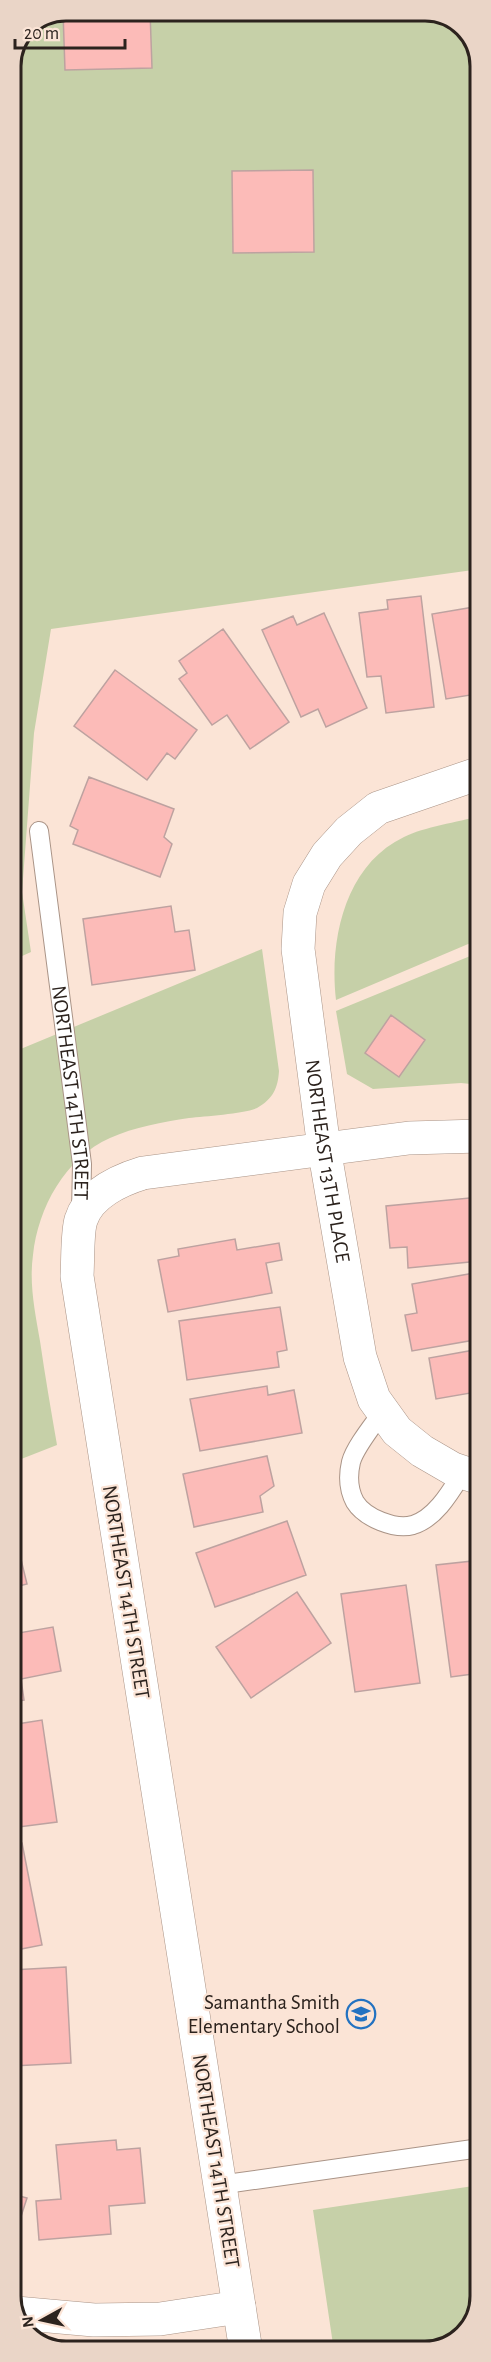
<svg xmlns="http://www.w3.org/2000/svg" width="491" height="2362" font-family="'Alegreya Sans',sans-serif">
<rect width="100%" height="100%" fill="#fbe4d6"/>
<!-- green -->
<path fill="#c6d0a8" d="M 66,11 L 432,11 L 464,26 L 480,58 L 480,569 L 51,629 L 34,733 L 22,892 L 31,952 L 11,961 L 11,66 L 27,26 Z
M 480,816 L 480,939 L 336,1000 C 329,940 345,865 404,837 C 424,827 458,822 480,816 Z
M 262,949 L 279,1071 C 278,1088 273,1099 257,1108 C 244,1114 205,1116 189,1118 C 163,1122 134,1127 110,1138 C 65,1158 38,1208 33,1255 C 29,1284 35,1312 40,1341 C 45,1376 51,1410 57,1445 L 11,1463 L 11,1053 Z
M 480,952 L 480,1085 L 461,1083 L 373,1089 L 347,1074 L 336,1011 Z
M 480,2185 L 480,2296 L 467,2333 L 433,2351 L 334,2351 L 313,2210 Z"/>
<!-- building -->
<path fill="#fcbbb8" stroke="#bda2a0" stroke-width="1.5" d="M 66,11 L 150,11 L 152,68 L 65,70 L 63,12 Z
M 313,170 L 314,252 L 233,253 L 232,171 Z
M 421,596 L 434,707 L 386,713 L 381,676 L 367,677 L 359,613 L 388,609 L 387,600 Z
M 480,606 L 480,709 L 473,710 L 470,695 L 446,699 L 432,614 Z
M 324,613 L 367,708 L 326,727 L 318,709 L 301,717 L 262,630 L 293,616 L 297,625 Z
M 223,629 L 289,722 L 250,749 L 227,715 L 212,725 L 179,679 L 187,673 L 179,661 Z
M 115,670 L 197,730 L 175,759 L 167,753 L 147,780 L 74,726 Z
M 89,777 L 174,809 L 164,837 L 172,844 L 160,877 L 73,844 L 78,830 L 70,826 Z
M 171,906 L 175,932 L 189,930 L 195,970 L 92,985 L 83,919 Z
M 391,1015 L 425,1040 L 399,1077 L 365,1053 Z
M 480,1197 L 480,1261 L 408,1268 L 407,1247 L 390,1248 L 386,1206 Z
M 235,1239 L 237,1250 L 279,1243 L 282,1260 L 266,1263 L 272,1293 L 168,1312 L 158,1260 L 179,1256 L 178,1249 Z
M 480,1272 L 480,1339 L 412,1351 L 405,1315 L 417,1313 L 412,1284 Z
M 280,1307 L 287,1350 L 277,1352 L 279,1367 L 187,1380 L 179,1321 Z
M 480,1349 L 480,1419 L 474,1420 L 470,1393 L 436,1399 L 429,1358 Z
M 267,1386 L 268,1395 L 294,1390 L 302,1433 L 200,1451 L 190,1399 Z
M 267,1456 L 274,1486 L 260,1496 L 263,1512 L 194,1527 L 183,1474 Z
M 287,1521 L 306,1575 L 215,1607 L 196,1553 Z
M 14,1531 L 27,1584 L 11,1588 L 11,1532 Z
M 480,1546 L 480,1673 L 451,1677 L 436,1565 L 472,1561 L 470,1547 Z
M 406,1585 L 420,1683 L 355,1692 L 341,1594 Z
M 297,1592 L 331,1643 L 251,1698 L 216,1647 Z
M 13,1602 L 19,1633 L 53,1627 L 61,1671 L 21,1679 L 24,1700 L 11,1702 L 11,1603 Z
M 42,1720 L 57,1822 L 11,1828 L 11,1725 Z
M 22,1843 L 42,1945 L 11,1951 L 11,1845 Z
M 66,1967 L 71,2063 L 12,2066 L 11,1970 Z
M 116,2140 L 117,2150 L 140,2148 L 145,2203 L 109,2206 L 111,2234 L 39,2240 L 36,2201 L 61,2199 L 56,2145 Z
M 11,2160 L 21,2164 L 12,2194 L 27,2198 L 14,2238 L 11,2237 Z"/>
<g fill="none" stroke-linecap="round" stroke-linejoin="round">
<!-- service casing -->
<g stroke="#aa9487" stroke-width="20">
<g id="service">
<path id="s1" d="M 39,831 L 82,1164 L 81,1212"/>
<path d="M 383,1411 C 374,1424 355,1447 351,1462 C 348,1475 348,1489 355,1502 C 365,1518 395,1530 413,1525 C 436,1518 451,1491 463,1472"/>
<path d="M 219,2185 L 480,2148"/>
</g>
</g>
<!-- minor casing -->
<g stroke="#aa9487" stroke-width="34">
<g id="minor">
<path id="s2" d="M 480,773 L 378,808 L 349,831 L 327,855 L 309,884 L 300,913 L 298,949 L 324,1148 L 360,1357 L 374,1399 L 397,1431 L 422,1451 L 453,1469 L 480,1478"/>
<path d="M 16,2313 L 94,2320 L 160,2319 L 239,2307"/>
<path d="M 246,2351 L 77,1276 C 78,1262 77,1232 81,1220 C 89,1194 120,1180 143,1173 L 409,1138 L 480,1136"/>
</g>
</g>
<!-- service -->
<use href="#service" stroke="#fff" stroke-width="18"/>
<!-- minor -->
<use href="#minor" stroke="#fff" stroke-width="33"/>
</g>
<!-- icons -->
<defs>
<g id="school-ring" transform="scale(1.5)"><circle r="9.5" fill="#fbe4d6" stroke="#2372c1" stroke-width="1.5"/><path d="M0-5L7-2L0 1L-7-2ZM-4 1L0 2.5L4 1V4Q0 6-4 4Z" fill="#2372c1"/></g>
</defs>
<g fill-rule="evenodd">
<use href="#school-ring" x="361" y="2014"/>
</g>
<g text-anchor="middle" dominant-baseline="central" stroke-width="4.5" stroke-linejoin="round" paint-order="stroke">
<!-- street labels -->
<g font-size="21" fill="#2c231e" stroke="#fbe4d6">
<text stroke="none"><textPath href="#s1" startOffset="264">NORTHEAST 14TH STREET</textPath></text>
<text stroke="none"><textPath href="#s2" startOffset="492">NORTHEAST 13TH PLACE</textPath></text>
<text transform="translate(126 1592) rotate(81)">NORTHEAST 14TH STREET</text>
<text transform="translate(216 2161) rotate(81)">NORTHEAST 14TH STREET</text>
</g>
<!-- poi labels -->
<g font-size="21" fill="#2c231e" stroke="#fbe4d6" text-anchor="end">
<text x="340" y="2002">Samantha Smith<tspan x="340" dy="24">Elementary School</tspan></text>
</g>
</g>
<!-- crop -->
<path d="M0 0H491V2362H0ZM66 21H425A45 45 0 0 1 470 66V2296A45 45 0 0 1 425 2341H66A45 45 0 0 1 21 2296V66A45 45 0 0 1 66 21Z" fill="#ead5c7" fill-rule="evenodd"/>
<path fill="none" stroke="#2c231e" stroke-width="3" d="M66 21H425A45 45 0 0 1 470 66V2296A45 45 0 0 1 425 2341H66A45 45 0 0 1 21 2296V66A45 45 0 0 1 66 21Z"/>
<!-- north arrow -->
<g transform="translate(42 2320) rotate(262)" stroke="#fbe4d6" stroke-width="4.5" paint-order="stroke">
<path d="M0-4.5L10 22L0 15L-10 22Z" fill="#2c231e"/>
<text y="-9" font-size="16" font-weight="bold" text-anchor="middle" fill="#2c231e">N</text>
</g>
<!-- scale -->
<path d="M15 39v9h110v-9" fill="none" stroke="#2c231e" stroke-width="3"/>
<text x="24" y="39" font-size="18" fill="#2c231e" stroke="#fbe4d6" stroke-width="4.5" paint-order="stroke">20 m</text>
</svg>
